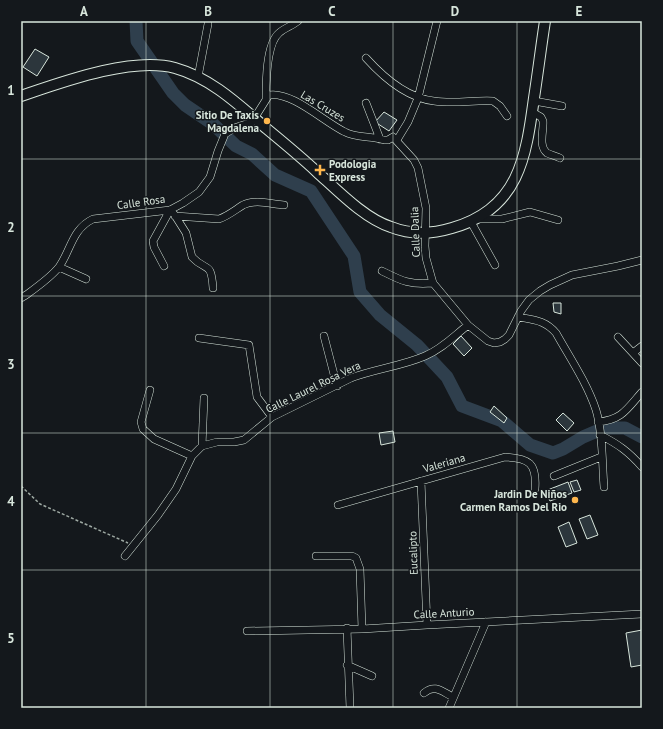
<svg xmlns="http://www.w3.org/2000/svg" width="663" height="729" font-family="'PT Sans',sans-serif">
<rect width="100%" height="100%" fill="#14181c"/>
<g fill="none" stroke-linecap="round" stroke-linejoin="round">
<!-- river -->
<path stroke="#2f3f4d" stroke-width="13" d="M 136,21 L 137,41 L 173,93 L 185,105 L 213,124 L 236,146 L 252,154 L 275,175 L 311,191 L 354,256 L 360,292 L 380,315 L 417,345 L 447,377 L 462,406 L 502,421 L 530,445 L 553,453 L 563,449 L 583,437 L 604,428 L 625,428 L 642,437"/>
</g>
<!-- building -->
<path fill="#2c363c" stroke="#d8e6dc" d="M 35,49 L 49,57 L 37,76 L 23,67 Z
M 384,112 L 397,120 L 389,131 L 375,122 Z
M 553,303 L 561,303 L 561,314 L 554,312 Z
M 461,336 L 472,348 L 464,356 L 453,344 Z
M 494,406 L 507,418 L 504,423 L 490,412 Z
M 563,413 L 574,423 L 567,431 L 556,420 Z
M 393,431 L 395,442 L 381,445 L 379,433 Z
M 577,480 L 581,490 L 574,492 L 570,482 Z
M 568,482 L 572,493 L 550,501 L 545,491 Z
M 590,515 L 598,535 L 587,539 L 579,519 Z
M 569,522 L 577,543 L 566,547 L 558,527 Z
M 642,630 L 642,665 L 631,667 L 626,633 Z"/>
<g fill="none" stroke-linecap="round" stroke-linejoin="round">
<!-- street casing -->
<g stroke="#d8e6dc" stroke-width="8">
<path id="street" d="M 366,58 C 384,78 407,98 434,101 C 454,104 473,100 493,101 L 500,106 L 507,116
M 198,77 L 208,24
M 266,99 C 266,82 266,44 279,33 C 284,28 292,26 298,21
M 534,101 L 562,106
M 366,103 L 380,139
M 532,112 L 541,117 L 543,121 C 544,130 538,146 547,153 C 551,155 556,156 560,158
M 393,137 L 414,160 L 418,168 L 426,208 L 425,246 L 426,258 L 433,283 L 468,325 L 488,341 L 494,343 L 500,342 L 505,339 L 509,335 L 521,311 L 529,300 L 540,291 L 550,285 L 572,275 L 618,266 L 642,260
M 393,138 L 397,140 L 408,122 L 418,98 L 437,21
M 174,214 L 186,233 L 192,257 C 207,273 211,260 213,288
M 175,216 L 219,219 C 228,216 235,210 243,205 C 255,199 271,204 284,205
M 479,219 L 502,219 L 530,212 L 558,220
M 471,222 L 495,265
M 164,266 L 154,247 L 153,241 L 170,210
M 59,267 L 86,279
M 382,271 C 402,281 409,285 433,283
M 21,298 L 26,295 C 37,287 50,278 59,267 C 71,250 72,229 93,219 L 170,210 L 183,203 L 199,192 L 210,177 L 218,151 L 225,134 L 234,128 L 252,122 L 269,95 C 292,91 324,122 345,132 C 356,138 371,136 384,140 L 388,140 L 393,137
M 518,317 C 534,320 545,320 556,333 C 570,358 587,383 596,410 C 603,433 602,463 604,487
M 324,336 L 337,386
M 618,337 L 642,363
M 199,338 L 249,345 L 257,397 L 272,417
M 633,353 L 642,346
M 150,390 L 141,422 L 143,429 L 154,439 L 192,456
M 598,422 C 622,420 627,409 642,392
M 600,435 C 618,444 629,452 642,467
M 202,446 L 204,398
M 554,476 L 601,457
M 421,481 L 427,625
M 338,505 L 505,457 C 529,458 537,463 535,489
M 125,556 L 158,515 L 176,489 L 192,456 L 202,446 L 217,442 L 234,442 L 244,440 L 272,417 L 351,378 C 375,369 402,366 425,356 C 442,349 454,336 468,325
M 316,556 L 352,556 L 356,558 L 360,569 L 362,629
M 347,628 L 350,708
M 247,631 L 362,629 L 427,625 L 642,614
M 347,665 L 372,676
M 424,693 C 435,684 441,691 453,697
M 449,708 L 486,622"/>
</g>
<!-- primary casing -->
<g stroke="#d8e6dc" stroke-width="12">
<path id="primary" d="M 21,96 C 62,82 133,56 175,68 C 211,78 239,105 267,129 C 284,143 301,157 317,172 C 337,190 365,219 391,227 C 411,235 432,234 452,228 C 519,209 526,157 534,98 C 538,72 541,47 545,21"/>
</g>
<!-- path -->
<path stroke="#9da8a2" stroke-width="1.5" stroke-dasharray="3 2" stroke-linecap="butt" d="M 21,486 L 40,504 L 128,543"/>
<!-- street -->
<use href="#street" stroke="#14181c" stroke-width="7"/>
<!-- primary -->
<use href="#primary" stroke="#14181c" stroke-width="10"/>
</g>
<!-- grid -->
<path fill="none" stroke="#d8e6dc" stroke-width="1" stroke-opacity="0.55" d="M 146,21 L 146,708M 270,21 L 270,708M 393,21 L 393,708M 517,21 L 517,708M 21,159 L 642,159M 21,296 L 642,296M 21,433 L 642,433M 21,570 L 642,570"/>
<!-- markers -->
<g fill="#ffb74d" stroke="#14181c" stroke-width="1.5">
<circle cx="267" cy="121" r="4"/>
<path d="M318 164h4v4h4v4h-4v4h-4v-4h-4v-4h4z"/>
<circle cx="575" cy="500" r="4"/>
</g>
<g text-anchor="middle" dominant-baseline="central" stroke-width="3" stroke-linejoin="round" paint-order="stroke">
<!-- street labels -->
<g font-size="11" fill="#d8e6dc" stroke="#14181c">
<text transform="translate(323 106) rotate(31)">Las Cruzes</text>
<text transform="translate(141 202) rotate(-8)">Calle Rosa</text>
<text transform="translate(415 232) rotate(-92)">Calle Dalia</text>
<text transform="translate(313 387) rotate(-26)">Calle Laurel Rosa Vera</text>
<text transform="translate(444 463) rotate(-16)">Valeriana</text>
<text transform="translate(413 553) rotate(-92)">Eucalipto</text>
<text transform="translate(444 613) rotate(-3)">Calle Anturio</text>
</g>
<!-- poi labels -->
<g font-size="11" font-weight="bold" fill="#d8e6dc" stroke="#14181c" text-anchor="end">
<text x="259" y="115">Sitio De Taxis<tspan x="259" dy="13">Magdalena</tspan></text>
<text x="329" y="164" text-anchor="start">Podologia<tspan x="329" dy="13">Express</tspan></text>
<text x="567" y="494">Jardin De Niños<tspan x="567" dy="13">Carmen Ramos Del Rio</tspan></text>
</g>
</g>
<!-- border -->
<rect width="663" height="729" fill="none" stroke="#14181c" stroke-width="44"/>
<rect x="22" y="22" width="619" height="685" fill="none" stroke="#d8e6dc" stroke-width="1.5"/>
<g font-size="13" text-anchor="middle" font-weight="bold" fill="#d8e6dc">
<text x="84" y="16">A</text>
<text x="208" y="16">B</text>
<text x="332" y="16">C</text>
<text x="455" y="16">D</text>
<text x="579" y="16">E</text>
<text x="11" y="95">1</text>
<text x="11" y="232">2</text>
<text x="11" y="369">3</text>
<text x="11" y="506">4</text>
<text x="11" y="643">5</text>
</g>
</svg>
